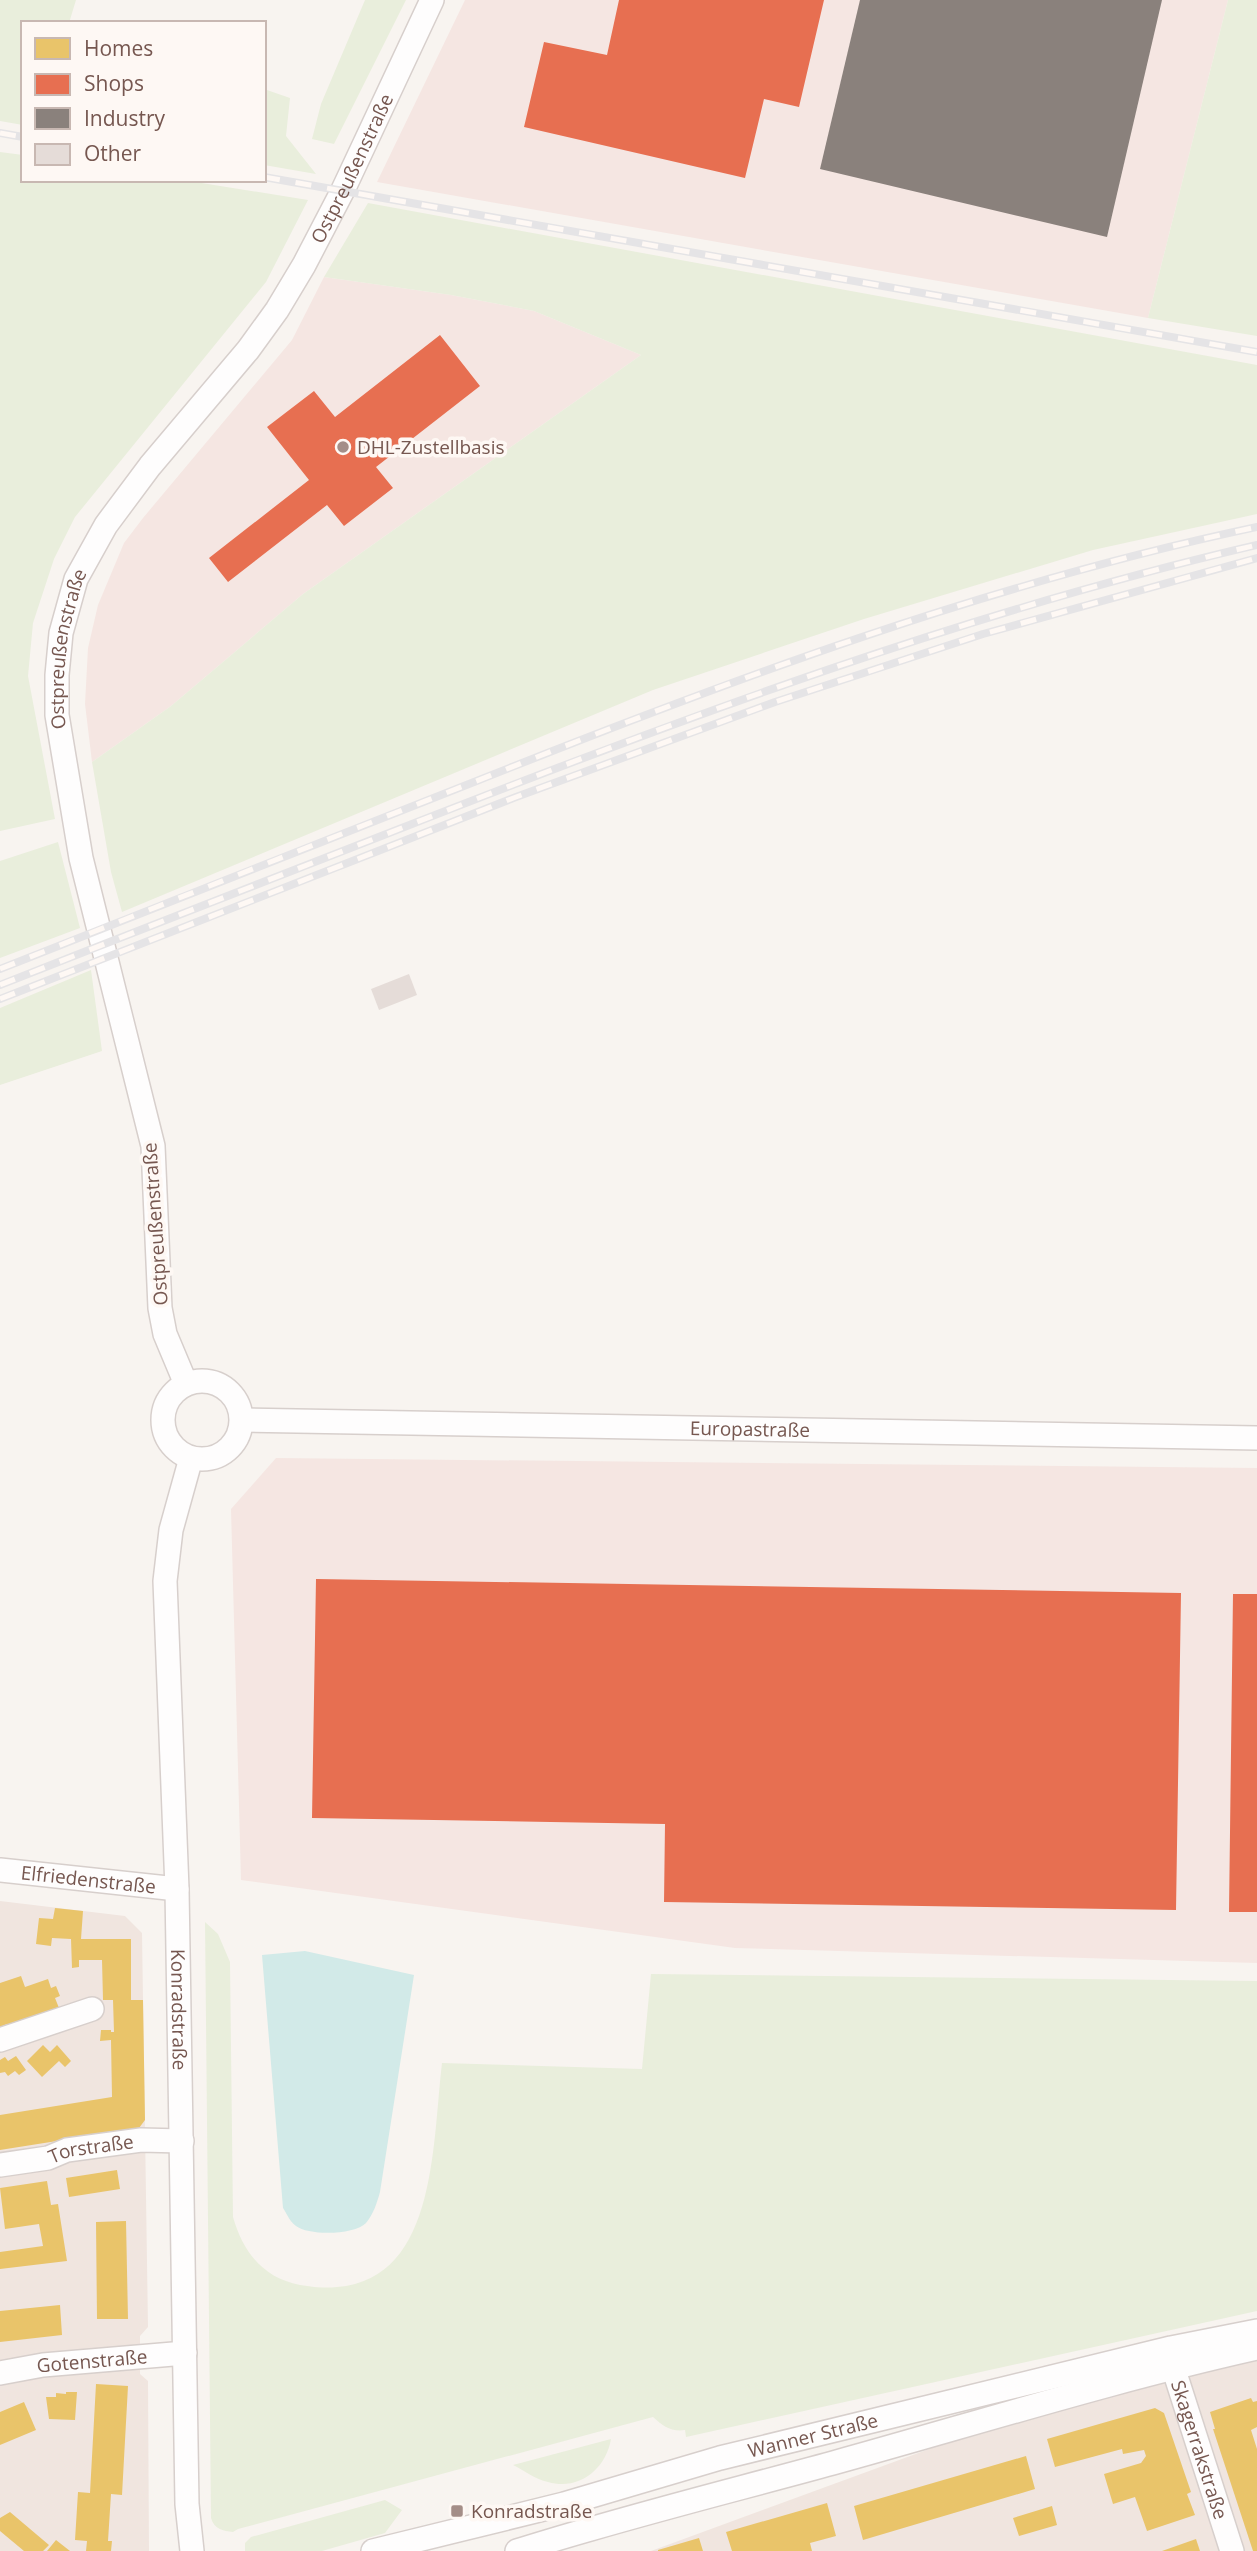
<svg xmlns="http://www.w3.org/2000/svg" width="1257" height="2551" font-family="'Open Sans',sans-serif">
<rect width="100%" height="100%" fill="#f8f4f0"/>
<!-- residential -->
<path fill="#f0e5df" d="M 0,1901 L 125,1916 L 142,1933 L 148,2327 L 140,2336 L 140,2374 L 148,2381 L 149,2551 L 0,2551 Z
M 1257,2329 L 1257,2551 L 651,2551 Z"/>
<!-- commercial -->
<path fill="#f5e6e2" d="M 465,0 L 1228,0 L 1148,318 L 377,182 Z
M 324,277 L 451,295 L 534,311 L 641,355 L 303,594 L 171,706 L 92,762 L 85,704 L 88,648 L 98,605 L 124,543 L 143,518 L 292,340 Z
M 276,1458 L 1257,1468 L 1257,1963 L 735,1948 L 241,1880 L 231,1509 Z"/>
<!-- green -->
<path fill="#e9eedc" d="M 0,0 L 76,0 L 69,23 L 23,23 L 23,125 L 0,121 Z
M 365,0 L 406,0 L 334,144 L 312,139 L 321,104 Z
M 1228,0 L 1257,0 L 1257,336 L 1148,318 Z
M 264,89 L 290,98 L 286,136 L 316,174 L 264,165 Z
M 0,152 L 23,155 L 23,180 L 183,180 L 308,200 L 266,282 L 75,517 L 54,559 L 33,623 L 28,676 L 55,819 L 0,831 Z
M 368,203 L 1257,365 L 1257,514 L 1093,550 L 864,619 L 653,690 L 122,912 L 111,872 L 92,762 L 171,706 L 303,594 L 641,355 L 534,311 L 451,295 L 324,277 Z
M 58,842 L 80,928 L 0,958 L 0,861 Z
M 91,970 L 102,1051 L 0,1085 L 0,1008 Z
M 205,1922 L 218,1934 L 230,1962 L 233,2217 C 243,2252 263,2278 300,2285 C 438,2309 431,2155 442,2063 L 642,2069 L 651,1974 L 1257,1981 L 1257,2311 L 686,2437 L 685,2430 C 671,2432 663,2426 653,2417 L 238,2529 L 233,2532 C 223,2531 214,2529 211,2518 Z
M 611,2439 C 606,2469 579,2491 548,2482 C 535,2479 525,2471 513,2465 Z
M 385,2500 L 402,2510 L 385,2533 L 322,2551 L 245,2551 L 245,2543 L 251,2537 Z"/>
<!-- water -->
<path fill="#d2eae8" d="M 305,1951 L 414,1975 L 380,2192 C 377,2203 373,2215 366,2223 C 355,2235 309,2236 296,2226 C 290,2222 287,2214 283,2208 L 262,1955 Z"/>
<!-- homes -->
<path fill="#e9c46a" d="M 55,1908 L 83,1911 L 81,1939 L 131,1939 L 131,2000 L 143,2000 L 145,2120 L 139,2128 L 0,2150 L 0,2115 L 112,2097 L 111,2040 L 100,2041 L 101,2030 L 111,2030 L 111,2032 L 114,2032 L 113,2000 L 103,2000 L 102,1960 L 79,1960 L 79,1967 L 72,1968 L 71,1939 L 52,1938 L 51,1946 L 36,1944 L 39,1918 L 53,1919 Z
M 21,1976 L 25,1987 L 48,1979 L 51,1988 L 56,1986 L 60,1996 L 55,1998 L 59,2008 L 17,2022 L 18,2028 L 9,2031 L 7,2024 L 0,2027 L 0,1983 Z
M 43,2045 L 50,2052 L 57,2045 L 71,2061 L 65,2067 L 59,2061 L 42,2077 L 27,2061 Z
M 16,2056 L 26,2070 L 19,2075 L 15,2071 L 8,2076 L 5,2072 L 0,2073 L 0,2060 L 5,2057 L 8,2061 Z
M 117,2170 L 120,2189 L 69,2197 L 66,2178 Z
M 47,2181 L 51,2205 L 58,2204 L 67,2261 L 0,2269 L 0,2252 L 43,2246 L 39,2224 L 5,2229 L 0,2188 Z
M 126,2221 L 128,2319 L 97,2319 L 96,2222 Z
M 60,2305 L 62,2335 L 0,2342 L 0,2311 Z
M 96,2384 L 128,2386 L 122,2495 L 111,2494 L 108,2541 L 112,2541 L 111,2551 L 86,2551 L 87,2541 L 75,2540 L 78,2492 L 90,2493 Z
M 66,2392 L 77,2392 L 75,2420 L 49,2419 L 46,2397 L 56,2397 L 56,2393 L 66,2394 Z
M 1251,2398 L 1253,2402 L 1257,2401 L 1257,2427 L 1251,2430 L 1257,2449 L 1257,2551 L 1253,2551 L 1213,2429 L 1215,2429 L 1210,2412 Z
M 24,2402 L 36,2430 L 0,2445 L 0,2412 Z
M 1155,2408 L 1164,2413 L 1191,2492 L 1187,2494 L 1195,2515 L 1147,2531 L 1135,2497 L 1113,2504 L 1104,2474 L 1141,2463 L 1146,2456 L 1144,2450 L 1123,2454 L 1122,2449 L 1055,2467 L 1047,2439 Z
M 1026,2456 L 1035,2489 L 863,2540 L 854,2506 Z
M 827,2503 L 836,2536 L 810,2543 L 812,2551 L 732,2551 L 726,2532 Z
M 1052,2506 L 1057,2525 L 1019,2536 L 1013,2518 Z
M 10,2512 L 49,2545 L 43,2551 L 24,2551 L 0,2531 L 0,2518 Z
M 699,2538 L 703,2551 L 658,2551 L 658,2550 Z
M 1196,2539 L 1200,2551 L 1162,2551 Z
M 56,2540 L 70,2551 L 47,2551 Z"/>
<!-- shops -->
<path fill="#e76f51" d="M 619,0 L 824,0 L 799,107 L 764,99 L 745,178 L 524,127 L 544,42 L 607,55 Z
M 440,335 L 480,386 L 376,467 L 393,488 L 344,526 L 327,505 L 228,582 L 209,558 L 309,480 L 267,427 L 314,391 L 335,417 Z
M 316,1579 L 1181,1593 L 1176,1910 L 664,1902 L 665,1824 L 312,1818 Z
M 1233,1594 L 1257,1594 L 1257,1912 L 1229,1912 Z"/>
<!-- industry -->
<path fill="#8a817c" d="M 860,0 L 1162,0 L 1107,237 L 820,169 Z"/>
<!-- building -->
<path fill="#e5dcd8" d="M 409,974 L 417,995 L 379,1010 L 371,989 Z"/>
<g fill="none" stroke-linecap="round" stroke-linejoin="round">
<!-- minor casing -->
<g stroke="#d7cfcc" stroke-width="26">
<g id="minor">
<circle cx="202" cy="1420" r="39"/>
<path id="s1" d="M 186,1384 L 165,1334 L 160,1308 L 153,1146 L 81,858 L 57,715 L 57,675 L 61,633 L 76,579 L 106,525 L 150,466 L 248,350 L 277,310 L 304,265 L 343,190 L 432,0"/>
<path id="s2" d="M 242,1420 L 1257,1438"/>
<path id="s3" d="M 191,1458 L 171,1530 L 165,1581 L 177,1889 L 187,2504 L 192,2551"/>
<path id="s4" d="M 0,1870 L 177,1889"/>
<path d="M 0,2040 L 92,2009"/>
<path id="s5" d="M 0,2165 L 48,2158 L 67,2150 L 141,2140 L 182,2141"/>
<path id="s6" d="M 1171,2354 L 1173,2367 L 1232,2551"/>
<path id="s7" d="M 0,2373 L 43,2365 L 185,2353"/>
<path id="s8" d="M 373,2551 L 564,2504 L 720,2458 L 1171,2348 L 1257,2331"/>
<path d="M 517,2551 C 621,2518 727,2492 833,2463 C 974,2424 1114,2380 1257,2348"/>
</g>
</g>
<!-- minor -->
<use href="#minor" stroke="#fefdfd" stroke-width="23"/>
<!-- rail casing -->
<g stroke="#e5e4e6" stroke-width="8">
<path id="rail" d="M 0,133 L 23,137
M 264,177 L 1257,352
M 0,969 C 158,906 316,844 474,782 C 730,680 987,584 1257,527
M 0,985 C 137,931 274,878 412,824 C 688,716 968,612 1257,545
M 0,999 L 516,797 L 775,702 L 983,634 L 1257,558"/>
</g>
<!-- rail -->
<use href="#rail" stroke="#fef8f4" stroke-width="5" stroke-dasharray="16" stroke-linecap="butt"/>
</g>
<!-- markers -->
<g fill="#a48e88" stroke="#fef8f4" stroke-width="2.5">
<circle cx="343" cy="447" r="7"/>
<rect x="450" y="2504" width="14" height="14" rx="3.5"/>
</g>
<g text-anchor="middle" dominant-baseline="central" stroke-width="7" stroke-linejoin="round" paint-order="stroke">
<!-- street labels -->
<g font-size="19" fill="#765750" stroke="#fef8f4">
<text stroke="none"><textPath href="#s1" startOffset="1320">Ostpreußenstraße</textPath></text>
<text stroke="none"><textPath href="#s1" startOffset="752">Ostpreußenstraße</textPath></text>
<text transform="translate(155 1224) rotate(-94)">Ostpreußenstraße</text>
<text stroke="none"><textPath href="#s2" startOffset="508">Europastraße</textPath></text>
<text stroke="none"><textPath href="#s4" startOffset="89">Elfriedenstraße</textPath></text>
<text stroke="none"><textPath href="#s3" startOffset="555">Konradstraße</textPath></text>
<text stroke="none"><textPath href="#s5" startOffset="93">Torstraße</textPath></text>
<text stroke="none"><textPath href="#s7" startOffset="93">Gotenstraße</textPath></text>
<text stroke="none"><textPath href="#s8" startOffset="455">Wanner Straße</textPath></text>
<text stroke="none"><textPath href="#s6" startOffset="100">Skagerrakstraße</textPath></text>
</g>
<!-- poi labels -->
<g font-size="19" fill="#765750" stroke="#fef8f4" text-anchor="start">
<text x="357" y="447">DHL-Zustellbasis</text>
<text x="471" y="2511">Konradstraße</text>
</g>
</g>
<!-- legend -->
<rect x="21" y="21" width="245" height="161" fill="#fef8f4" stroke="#c8b8b2" stroke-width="2"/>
<rect x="35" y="38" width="35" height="21" fill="#e9c46a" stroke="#c8b8b2" stroke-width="2"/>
<text x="84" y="56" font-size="21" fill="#765750">Homes</text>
<rect x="35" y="74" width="35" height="21" fill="#e76f51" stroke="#c8b8b2" stroke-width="2"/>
<text x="84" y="91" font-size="21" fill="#765750">Shops</text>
<rect x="35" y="108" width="35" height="21" fill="#8a817c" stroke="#c8b8b2" stroke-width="2"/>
<text x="84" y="126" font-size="21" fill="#765750">Industry</text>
<rect x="35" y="144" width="35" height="21" fill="#e5dcd8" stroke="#c8b8b2" stroke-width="2"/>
<text x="84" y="161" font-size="21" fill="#765750">Other</text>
</svg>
